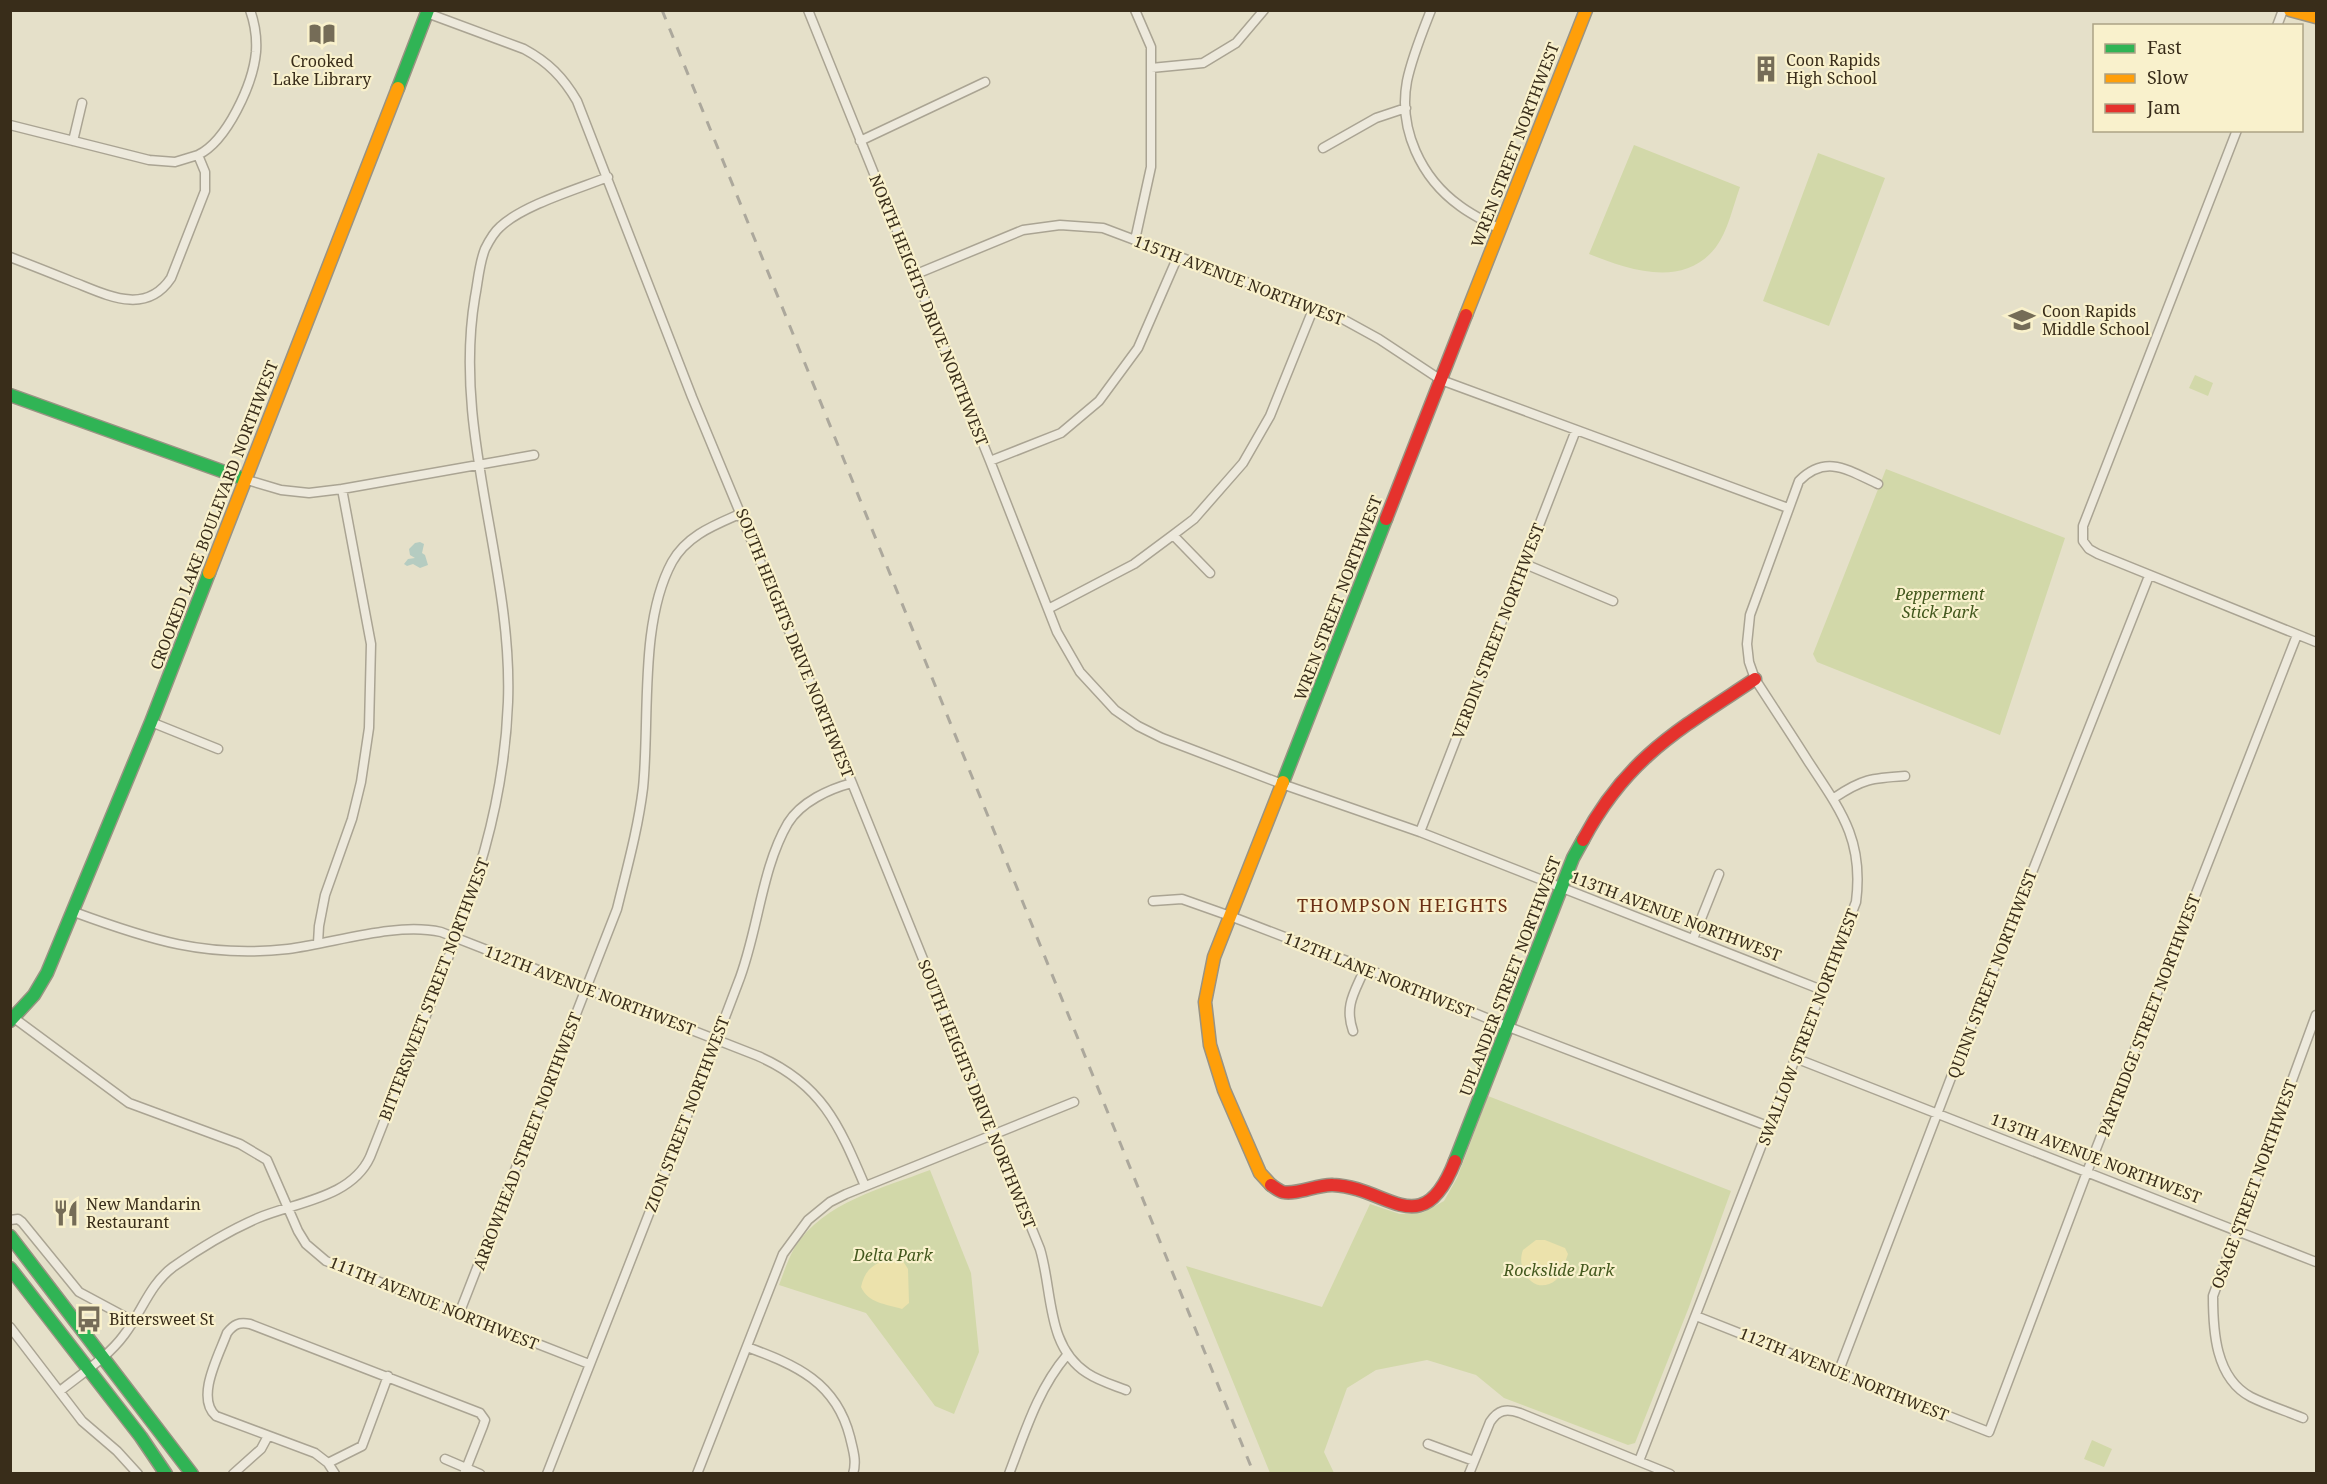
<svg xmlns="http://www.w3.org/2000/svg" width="2327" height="1484" font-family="'Noto Serif',serif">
<rect width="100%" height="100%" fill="#e5e0c9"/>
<!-- green -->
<path fill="#d2d8a9" d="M 1634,145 L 1740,187 C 1733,206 1728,231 1716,247 C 1684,289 1629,270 1589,254 Z
M 1818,153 L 1885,178 L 1829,326 L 1763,301 Z
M 2195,375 L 2213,383 L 2208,396 L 2189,388 Z
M 1886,469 L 2065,538 L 2000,735 L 1817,662 L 1813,654 Z
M 1488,1096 L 1731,1191 L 1689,1307 L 1635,1443 L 1628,1445 L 1504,1398 L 1476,1375 L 1427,1360 L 1376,1370 L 1347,1388 L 1324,1452 L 1334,1473 L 1270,1473 L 1186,1266 L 1322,1307 L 1370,1204 L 1400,1214 L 1422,1213 L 1444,1201 L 1457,1178 Z
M 930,1170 L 971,1273 L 979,1352 L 954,1414 L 935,1406 L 866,1313 L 779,1285 C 784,1272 788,1259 795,1247 C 824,1202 883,1188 930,1170 Z
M 2092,1440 L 2112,1449 L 2104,1467 L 2084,1459 Z"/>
<!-- sand -->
<path fill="#ece2ac" d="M 1536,1240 L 1545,1240 L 1565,1248 L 1568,1254 C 1565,1261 1563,1274 1556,1280 C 1535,1297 1515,1270 1523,1250 Z
M 891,1259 L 903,1261 L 908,1269 L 909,1303 L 902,1309 C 886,1304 868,1303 861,1287 C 865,1269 874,1263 891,1259 Z"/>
<!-- water -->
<path fill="#b5ccc1" d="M 420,542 L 424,544 L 422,553 L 425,555 L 428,565 L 420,568 L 413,564 L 407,566 L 404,564 L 408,559 L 415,558 L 410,555 L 409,549 L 415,543 Z"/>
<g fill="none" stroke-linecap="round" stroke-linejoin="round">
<!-- street casing -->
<g stroke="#aaa493" stroke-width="11">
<path id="street" d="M 808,10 L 990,461 L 1057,632 L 1080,672 L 1115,710 L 1138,726 L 1162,738 L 1282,784 L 1420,832 L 1822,990
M 1431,10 C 1422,33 1412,57 1407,81 C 1398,129 1421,178 1460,206 C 1472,215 1486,222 1500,229
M 427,13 L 524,49 C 548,62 563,77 577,101 L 692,397 L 852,783 L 1040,1249 C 1053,1292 1046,1346 1087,1373 C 1099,1381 1113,1385 1126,1390
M 2277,26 L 2283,10
M 1151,68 L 1203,63 L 1236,43 L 1264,10
M 10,125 L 149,160 L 175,162 L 198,155
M 2237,130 L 2083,526 L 2083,541 L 2089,549 L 2098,554 L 2316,642
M 73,141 L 82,103
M 860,141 L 985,82
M 1323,148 L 1376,118 L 1406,108
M 1135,240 L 1151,167 L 1151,47 L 1135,10
M 10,257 C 31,265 51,273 71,281 C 105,294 145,317 171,278 L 205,191 L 205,172 L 198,155 C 227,141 253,84 256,52 C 257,38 255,24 250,10
M 914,275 L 1023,230 L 1060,225 L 1103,228 L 1339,317 L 1379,339 L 1441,380 L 1788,508
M 990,461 L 1061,433 L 1099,401 L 1138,348 L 1178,256
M 244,479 L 281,490 L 309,493 L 342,489 L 534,455
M 1173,535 L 1210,573
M 1525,564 L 1613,601
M 1048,609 L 1134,564 L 1173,535 L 1194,519 L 1243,463 L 1270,416 L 1314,307
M 151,722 L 218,749
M 1834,798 C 1862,779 1872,778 1905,776
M 1420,832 L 1576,430
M 1153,901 L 1182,899 L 1230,916 L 1365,968 L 1506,1026 L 1770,1127
M 74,912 C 150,940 206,958 288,949 C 335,943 395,922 441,932 L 758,1056 C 822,1084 839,1125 865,1186
M 1693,939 L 1719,874
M 318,943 L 319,926 L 325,895 L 352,819 L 361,782 L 369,728 L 371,644 L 342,489
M 14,1018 L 129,1103 L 240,1144 L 267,1160 L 298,1231 L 306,1244 L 326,1261 L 589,1364
M 1353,1031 C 1344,1005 1355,992 1365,968
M 1795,1058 L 2316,1262
M 10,1220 L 18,1219 L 22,1222 L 79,1292 L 133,1321
M 459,1314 L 617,909 C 627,868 638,829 643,788 C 650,719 639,623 672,562 C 687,535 715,525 742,513
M 1696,1316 L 1989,1432 L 2087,1172 L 2297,635
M 10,1327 L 82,1421 L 117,1451 L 138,1474
M 747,1347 C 796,1365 836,1382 850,1437 C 853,1450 857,1461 853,1474
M 1838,1373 L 1952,1075 L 2149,576
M 60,1391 C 81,1374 108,1357 124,1335 C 142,1312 149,1285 173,1267 C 200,1248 228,1231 258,1218 C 296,1202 351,1198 370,1157 C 392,1101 414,1046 436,990 C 474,891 504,809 508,702 C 513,566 452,433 475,297 C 478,282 479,264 485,249 C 489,241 493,233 500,227 C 523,205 578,189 608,177
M 2303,1418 C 2286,1411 2267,1405 2251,1397 C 2215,1378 2213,1330 2213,1296 L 2316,1015
M 1428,1444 L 1474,1461
M 445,1459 L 480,1474
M 1639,1461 L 1856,902 C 1864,840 1841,811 1808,761 C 1791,734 1773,707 1755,679 L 1749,662 L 1747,644 L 1750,615 L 1799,481 C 1826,454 1848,470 1878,484
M 328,1463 L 362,1446 L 388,1376
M 233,1474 L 261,1449 L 268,1436
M 335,1474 L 328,1463 L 315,1453 L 216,1416 C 195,1398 219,1355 227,1333 C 234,1324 239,1322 250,1324 L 480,1413 L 485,1420 L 483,1426 L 464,1474
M 547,1474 C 611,1310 676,1147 738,983 C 758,933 761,869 788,823 C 801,802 829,789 852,783
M 697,1474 L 783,1254 L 808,1220 L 830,1202 L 846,1194 L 1074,1102
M 1009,1474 C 1025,1432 1038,1389 1067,1355
M 1469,1474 L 1490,1422 C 1498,1410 1506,1408 1520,1413 L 1670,1474"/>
</g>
<!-- fast casing -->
<g stroke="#999383" stroke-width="15">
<path id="fast" d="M 398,88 L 428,10
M 10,395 L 244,479
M 1283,782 L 1386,519
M 10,1021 L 34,995 L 47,973 L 151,722 L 209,573
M 1455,1161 L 1573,858 L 1583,840
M 10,1236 L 192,1474
M 10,1268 L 141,1437 L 166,1474"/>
</g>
<!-- slow casing -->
<g stroke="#999383" stroke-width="15">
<path id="slow" d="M 2290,10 L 2316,17
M 1466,315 L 1586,10
M 209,573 L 398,88
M 1271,1185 L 1260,1173 L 1224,1090 L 1210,1045 L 1205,1002 L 1214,957 L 1283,782"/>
</g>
<!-- jam casing -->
<g stroke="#999383" stroke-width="15">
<path id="jam" d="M 1386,519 L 1466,315
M 1583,840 C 1627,757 1680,729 1755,679
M 1271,1185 C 1274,1187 1279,1191 1283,1192 C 1297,1195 1318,1184 1333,1185 C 1388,1187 1422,1245 1455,1161"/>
</g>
<!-- street -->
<use href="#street" stroke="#ede9dc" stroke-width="8"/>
<!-- fast -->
<use href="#fast" stroke="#30b455" stroke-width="12"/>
<!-- slow -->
<use href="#slow" stroke="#ff9f0a" stroke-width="12"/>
<!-- jam -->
<use href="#jam" stroke="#e5322d" stroke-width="12"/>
<!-- rail -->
<path stroke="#aca89c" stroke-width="3" stroke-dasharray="10 10" stroke-linecap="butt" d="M 662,10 L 1254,1474"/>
</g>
<!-- icons -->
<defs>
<g id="library-bare" transform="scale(2.07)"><path d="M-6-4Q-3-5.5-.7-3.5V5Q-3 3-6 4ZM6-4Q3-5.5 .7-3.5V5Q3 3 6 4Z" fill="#756c57" stroke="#f9f1cc" stroke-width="2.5" paint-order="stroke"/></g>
<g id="building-bare" transform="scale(2.07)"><path d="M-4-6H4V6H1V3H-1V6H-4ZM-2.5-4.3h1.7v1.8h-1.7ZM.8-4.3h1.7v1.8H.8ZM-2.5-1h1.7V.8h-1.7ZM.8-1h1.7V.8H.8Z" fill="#756c57" stroke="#f9f1cc" stroke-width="2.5" paint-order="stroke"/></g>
<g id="school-bare" transform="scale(2.07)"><path d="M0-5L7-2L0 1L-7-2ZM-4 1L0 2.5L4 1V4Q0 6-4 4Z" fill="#756c57" stroke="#f9f1cc" stroke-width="2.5" paint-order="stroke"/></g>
<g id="restaurant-bare" transform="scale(2.07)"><path d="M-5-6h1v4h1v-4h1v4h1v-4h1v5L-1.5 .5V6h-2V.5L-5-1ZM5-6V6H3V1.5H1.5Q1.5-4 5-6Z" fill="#756c57" stroke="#f9f1cc" stroke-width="2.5" paint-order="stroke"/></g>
<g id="bus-bare" transform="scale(2.07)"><path d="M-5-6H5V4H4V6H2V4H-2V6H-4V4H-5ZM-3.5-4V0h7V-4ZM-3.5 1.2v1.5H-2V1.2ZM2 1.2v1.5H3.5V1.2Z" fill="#756c57" stroke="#f9f1cc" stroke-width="2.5" paint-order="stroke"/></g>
</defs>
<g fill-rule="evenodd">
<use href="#library-bare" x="322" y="34"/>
<use href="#building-bare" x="1766" y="69"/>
<use href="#school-bare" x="2022" y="320"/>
<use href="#restaurant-bare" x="66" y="1213"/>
<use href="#bus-bare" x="89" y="1319"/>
</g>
<g text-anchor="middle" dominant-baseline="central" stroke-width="4.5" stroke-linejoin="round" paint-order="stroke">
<!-- poi labels -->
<g font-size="16" fill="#392d1a" stroke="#f9f1cc" text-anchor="start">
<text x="1786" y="60">Coon Rapids<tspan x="1786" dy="18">High School</tspan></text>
<text x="322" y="61" text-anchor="middle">Crooked<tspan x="322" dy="18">Lake Library</tspan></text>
<text x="2042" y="311">Coon Rapids<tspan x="2042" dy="18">Middle School</tspan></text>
<text x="86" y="1204">New Mandarin<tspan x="86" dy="18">Restaurant</tspan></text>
<text x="109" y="1319">Bittersweet St</text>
</g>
<!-- street labels -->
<g font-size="16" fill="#392d1a" stroke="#f9f1cc">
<text transform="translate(1515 145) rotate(-69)">WREN STREET NORTHWEST</text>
<text transform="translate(1239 280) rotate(21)">115TH AVENUE NORTHWEST</text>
<text transform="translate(929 310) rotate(68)">NORTH HEIGHTS DRIVE NORTHWEST</text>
<text transform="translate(214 515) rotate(-69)">CROOKED LAKE BOULEVARD NORTHWEST</text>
<text transform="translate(1338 598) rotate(-69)">WREN STREET NORTHWEST</text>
<text transform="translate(1498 631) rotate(-69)">VERDIN STREET NORTHWEST</text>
<text transform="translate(795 643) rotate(68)">SOUTH HEIGHTS DRIVE NORTHWEST</text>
<text transform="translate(1676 916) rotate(21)">113TH AVENUE NORTHWEST</text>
<text transform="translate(1992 974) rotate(-69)">QUINN STREET NORTHWEST</text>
<text transform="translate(1379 975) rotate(22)">112TH LANE NORTHWEST</text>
<text transform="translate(1510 976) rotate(-69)">UPLANDER STREET NORTHWEST</text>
<text transform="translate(434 989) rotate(-69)">BITTERSWEET STREET NORTHWEST</text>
<text transform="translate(590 990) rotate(21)">112TH AVENUE NORTHWEST</text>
<text transform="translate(2149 1015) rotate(-69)">PARTRIDGE STREET NORTHWEST</text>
<text transform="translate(1808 1027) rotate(-69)">SWALLOW STREET NORTHWEST</text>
<text transform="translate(977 1094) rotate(68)">SOUTH HEIGHTS DRIVE NORTHWEST</text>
<text transform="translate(687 1114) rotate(-69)">ZION STREET NORTHWEST</text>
<text transform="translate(527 1141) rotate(-69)">ARROWHEAD STREET NORTHWEST</text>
<text transform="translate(2096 1158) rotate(21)">113TH AVENUE NORTHWEST</text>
<text transform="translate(2254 1184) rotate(-70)">OSAGE STREET NORTHWEST</text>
<text transform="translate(434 1303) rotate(22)">111TH AVENUE NORTHWEST</text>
<text transform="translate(1844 1374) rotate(22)">112TH AVENUE NORTHWEST</text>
</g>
<!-- park labels -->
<g font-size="16" font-style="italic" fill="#43581e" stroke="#f9f1cc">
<text x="1940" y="594">Pepperment<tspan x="1940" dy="18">Stick Park</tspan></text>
<text x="893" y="1255">Delta Park</text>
<text x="1559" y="1270">Rockslide Park</text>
</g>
<!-- neighbourhood labels -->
<g font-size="18" letter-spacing="1.5" fill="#6b3015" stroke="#f9f1cc">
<text x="1403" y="905">THOMPSON HEIGHTS</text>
</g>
</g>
<!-- border -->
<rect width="2327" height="1484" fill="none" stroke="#392d1a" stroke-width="24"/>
<!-- legend -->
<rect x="2093" y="24" width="210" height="108" fill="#f9f1cc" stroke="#aca385" stroke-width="1.5"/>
<rect x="2105" y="44" width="30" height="9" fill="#30b455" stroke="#aca385" stroke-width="1.5"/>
<text x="2147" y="54" font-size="18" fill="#392d1a">Fast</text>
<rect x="2105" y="74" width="30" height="9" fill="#ff9f0a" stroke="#aca385" stroke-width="1.5"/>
<text x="2147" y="84" font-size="18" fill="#392d1a">Slow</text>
<rect x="2105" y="104" width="30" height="9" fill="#e5322d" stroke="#aca385" stroke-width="1.5"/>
<text x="2147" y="114" font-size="18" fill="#392d1a">Jam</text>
</svg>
